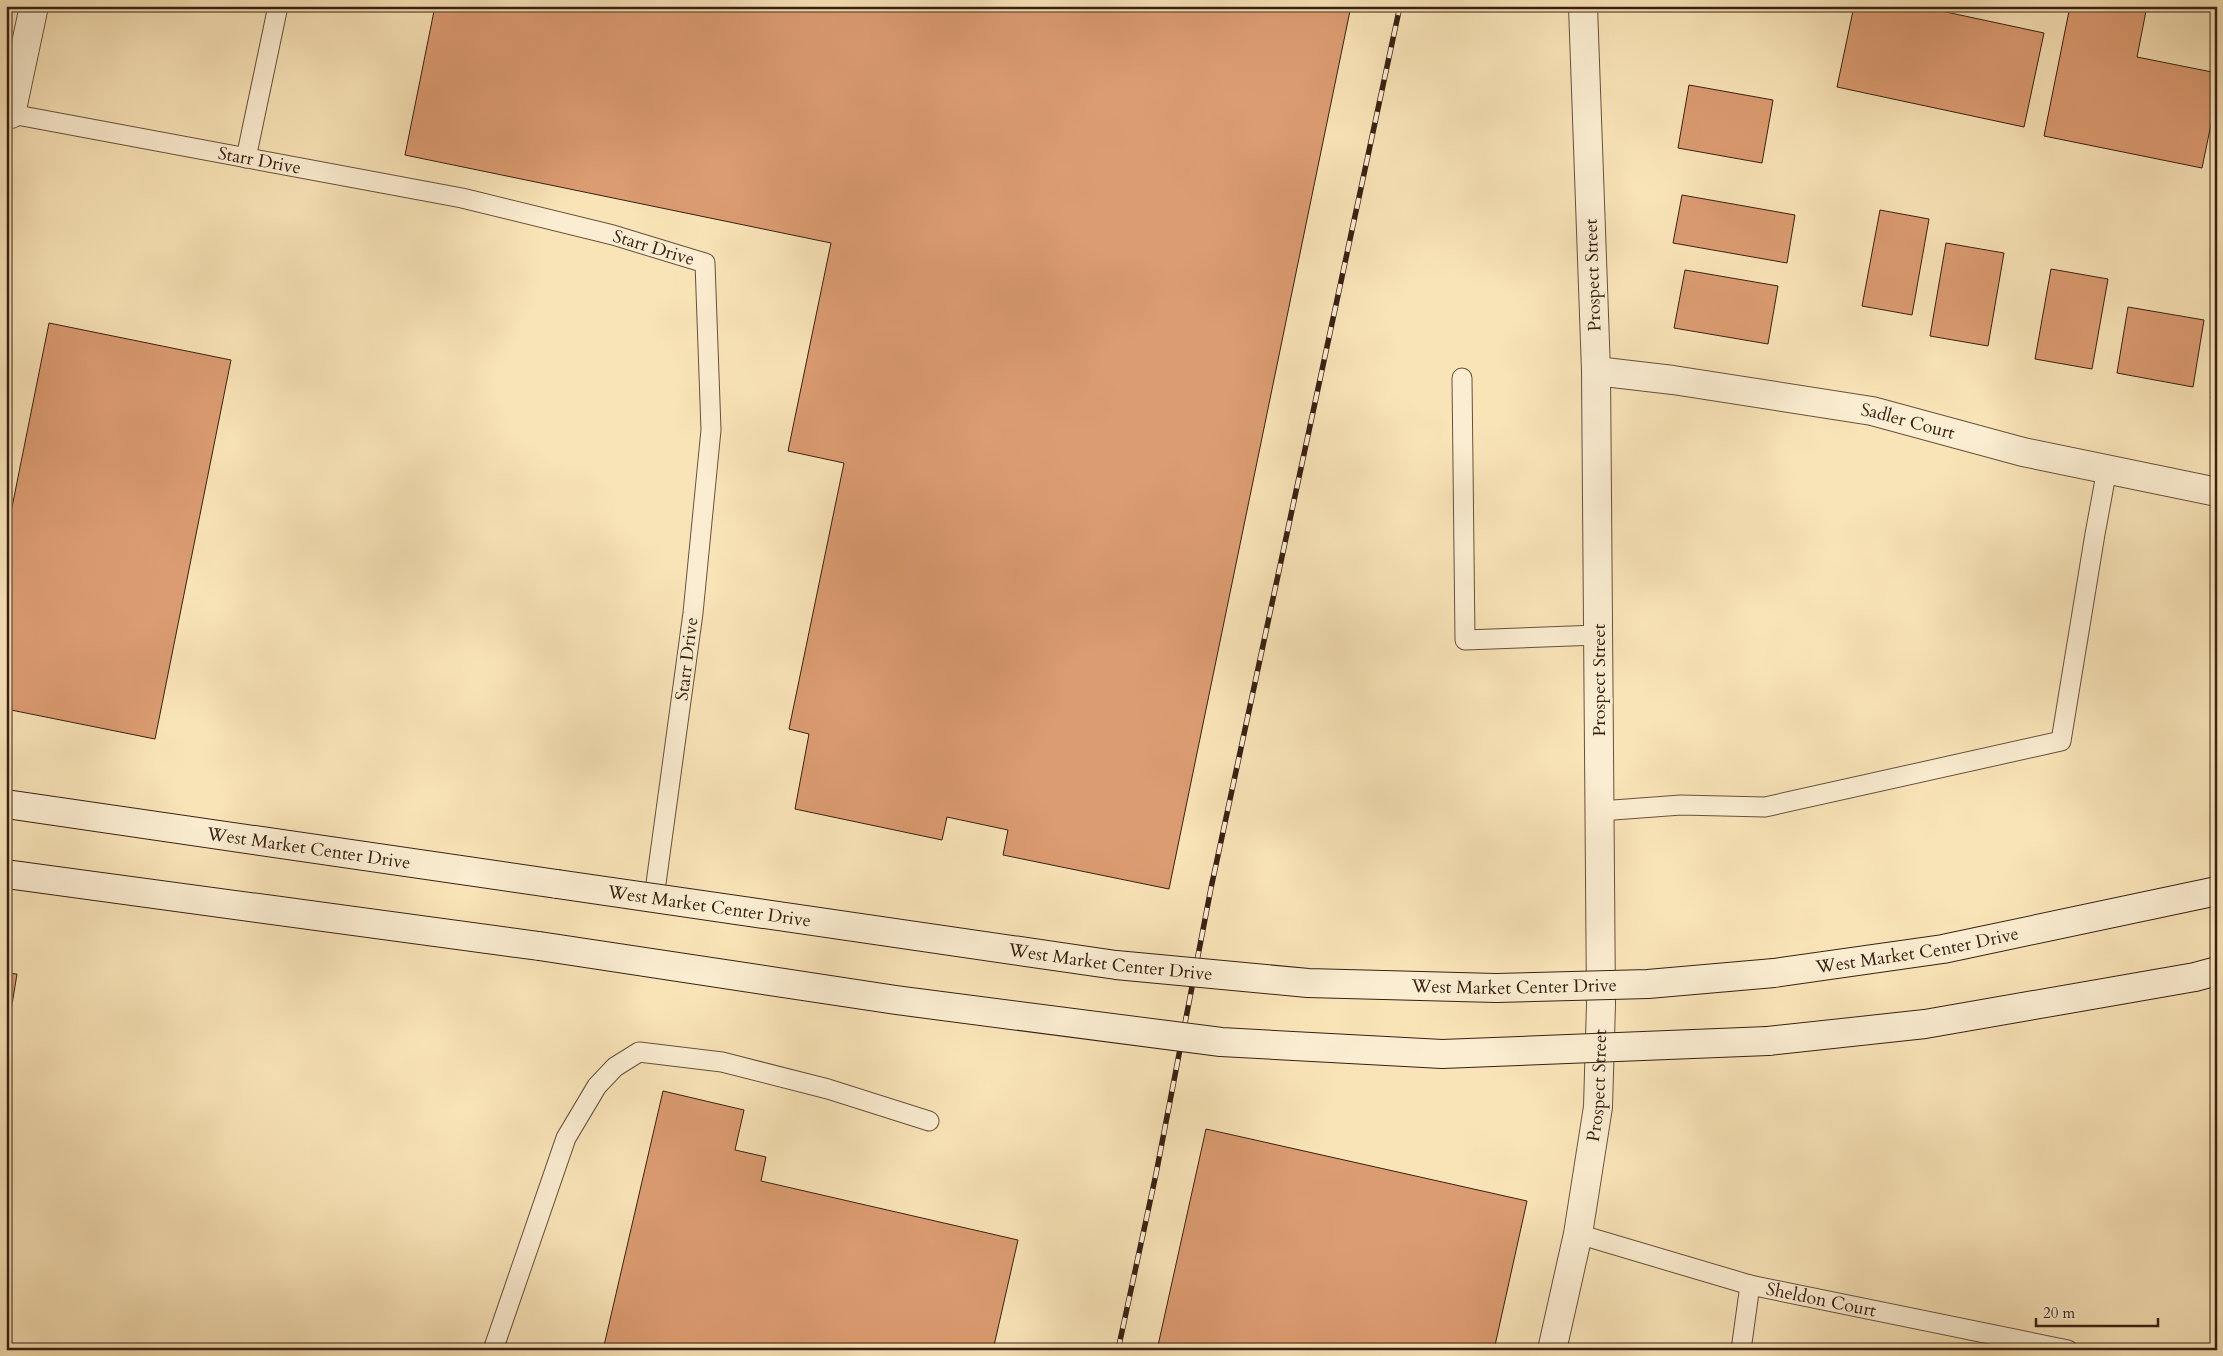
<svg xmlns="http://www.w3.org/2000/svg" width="2223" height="1356" font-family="Cardo,serif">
<rect width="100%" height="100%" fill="#f9e4b8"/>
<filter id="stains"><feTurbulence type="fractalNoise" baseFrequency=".004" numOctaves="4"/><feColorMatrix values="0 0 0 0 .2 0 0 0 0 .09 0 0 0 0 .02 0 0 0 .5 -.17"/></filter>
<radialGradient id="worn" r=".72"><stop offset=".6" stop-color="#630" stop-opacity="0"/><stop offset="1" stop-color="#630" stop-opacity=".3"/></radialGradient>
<!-- building -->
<path fill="#dc9c71" stroke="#382013" d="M 435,6 L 1351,6 L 1169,889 L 1003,855 L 1008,830 L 947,817 L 942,840 L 795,809 L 809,734 L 789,729 L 844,463 L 788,451 L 831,243 L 405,155 Z
M 1854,6 L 1918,6 L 2044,33 L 2024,127 L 1837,87 Z
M 2070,6 L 2147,6 L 2137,57 L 2217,73 L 2217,95 L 2202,168 L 2044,136 Z
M 1689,85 L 1773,100 L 1762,163 L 1678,148 Z
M 1682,195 L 1795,215 L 1787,263 L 1673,243 Z
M 1880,210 L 1929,219 L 1912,315 L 1862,306 Z
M 1946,243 L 2004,253 L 1988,346 L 1930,336 Z
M 2051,269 L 2108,279 L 2092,369 L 2035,359 Z
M 1685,270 L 1778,286 L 1768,344 L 1674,328 Z
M 2128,307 L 2204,320 L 2193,387 L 2117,373 Z
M 49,323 L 231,360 L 155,739 L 6,709 L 6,537 Z
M 2217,368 L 2217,399 L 2211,398 Z
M 6,973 L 17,974 L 6,1041 Z
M 663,1091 L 744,1110 L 735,1150 L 766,1157 L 761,1181 L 1018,1240 L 993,1350 L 603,1350 Z
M 1206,1129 L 1527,1201 L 1494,1350 L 1157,1350 Z"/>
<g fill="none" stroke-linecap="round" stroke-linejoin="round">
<!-- service casing -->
<g stroke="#68513c" stroke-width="21">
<g id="service">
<path id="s1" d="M 6,113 L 462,198 L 613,235 L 705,263 L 711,430 L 693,613 L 654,898"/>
<path d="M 246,158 L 278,6"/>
<path d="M 1462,378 L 1465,640 L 1598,635"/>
<path d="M 1600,811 L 1681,805 L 1765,807 L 2061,741 L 2095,534 L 2107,469"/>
<path id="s2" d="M 1578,1234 L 1750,1285 L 2068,1350"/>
<path d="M 493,1350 L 566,1138 L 597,1086 L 615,1067 L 639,1052 L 722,1062 L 828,1089 L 929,1121"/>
<path d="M 1741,1350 L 1750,1285"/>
</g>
</g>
<!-- minor casing -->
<g stroke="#68513c" stroke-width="30">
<g id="minor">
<path d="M 11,114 L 34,6"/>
<path id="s3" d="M 1596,371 L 1673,380 L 1872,411 L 2023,452 L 2217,492"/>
</g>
</g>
<!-- tertiary casing -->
<g stroke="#68513c" stroke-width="30">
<g id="tertiary">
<path id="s4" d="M 1552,1350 L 1578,1234 L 1598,1107 L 1601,1004 L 1596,371 L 1583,6"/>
</g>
</g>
<!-- secondary casing -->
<g stroke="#382013" stroke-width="30">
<g id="secondary">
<path id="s5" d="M 6,804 L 557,884"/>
<path d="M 6,874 L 539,946"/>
<path id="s6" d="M 1774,973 L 1943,949 L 2217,891"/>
<path d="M 1768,1041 L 1925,1024 L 2195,977 L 2217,971"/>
</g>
</g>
<!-- service -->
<use href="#service" stroke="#fbedd1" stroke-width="19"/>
<!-- minor -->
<use href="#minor" stroke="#fbedd1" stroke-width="28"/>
<!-- tertiary -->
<use href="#tertiary" stroke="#fbedd1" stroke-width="28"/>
<!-- secondary -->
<use href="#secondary" stroke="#fbedd1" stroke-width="28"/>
<!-- rail casing -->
<g stroke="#382013" stroke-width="5.5">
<path id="rail" d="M 1118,1350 L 1156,1174 L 1211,888 L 1400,6"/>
</g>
<!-- rail -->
<use href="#rail" stroke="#fbedd1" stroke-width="4" stroke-dasharray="11" stroke-linecap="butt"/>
<!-- secondary-bridge casing -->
<g stroke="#382013" stroke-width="30" stroke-linecap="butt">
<g id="secondary-bridge">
<path id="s7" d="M 557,884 L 1116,965 L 1308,983 L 1496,988 L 1648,984 L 1774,973"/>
<path d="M 539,946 L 896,1000 L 1221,1042 L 1442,1054 L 1768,1041"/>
</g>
</g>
<!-- secondary-bridge -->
<use href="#secondary-bridge" stroke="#fbedd1" stroke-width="28"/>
</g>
<g text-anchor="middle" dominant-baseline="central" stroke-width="5" stroke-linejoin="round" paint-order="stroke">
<!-- street labels -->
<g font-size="18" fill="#382013" stroke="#fbedd1">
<text stroke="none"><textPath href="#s1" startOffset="258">Starr Drive</textPath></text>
<text stroke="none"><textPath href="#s1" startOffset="662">Starr Drive</textPath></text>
<text transform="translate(1593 275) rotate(-92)">Prospect Street</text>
<text stroke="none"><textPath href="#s3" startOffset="316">Sadler Court</textPath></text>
<text transform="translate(687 659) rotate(-83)">Starr Drive</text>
<text transform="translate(1599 680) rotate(-90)">Prospect Street</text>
<text stroke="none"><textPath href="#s5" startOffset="306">West Market Center Drive</textPath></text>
<text stroke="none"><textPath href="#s7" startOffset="154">West Market Center Drive</textPath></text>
<text stroke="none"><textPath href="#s6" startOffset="145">West Market Center Drive</textPath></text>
<text stroke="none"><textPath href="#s7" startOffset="559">West Market Center Drive</textPath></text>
<text stroke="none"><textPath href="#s7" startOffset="964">West Market Center Drive</textPath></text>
<text stroke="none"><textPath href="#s4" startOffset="269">Prospect Street</textPath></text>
<text stroke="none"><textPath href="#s2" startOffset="252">Sheldon Court</textPath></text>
</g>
</g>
<!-- margin -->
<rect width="2223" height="1356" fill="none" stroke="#f9e4b8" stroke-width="25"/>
<rect x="8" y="8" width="2208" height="1341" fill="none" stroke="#382013" stroke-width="2.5"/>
<rect x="12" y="12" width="2198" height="1331" fill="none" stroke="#382013"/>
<!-- scale -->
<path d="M2036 1318v8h122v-8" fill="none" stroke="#382013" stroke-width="2.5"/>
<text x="2043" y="1318" font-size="15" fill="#382013" stroke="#fbedd1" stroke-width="4" paint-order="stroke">20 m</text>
<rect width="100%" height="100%" filter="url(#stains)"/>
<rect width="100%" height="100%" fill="url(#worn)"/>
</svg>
